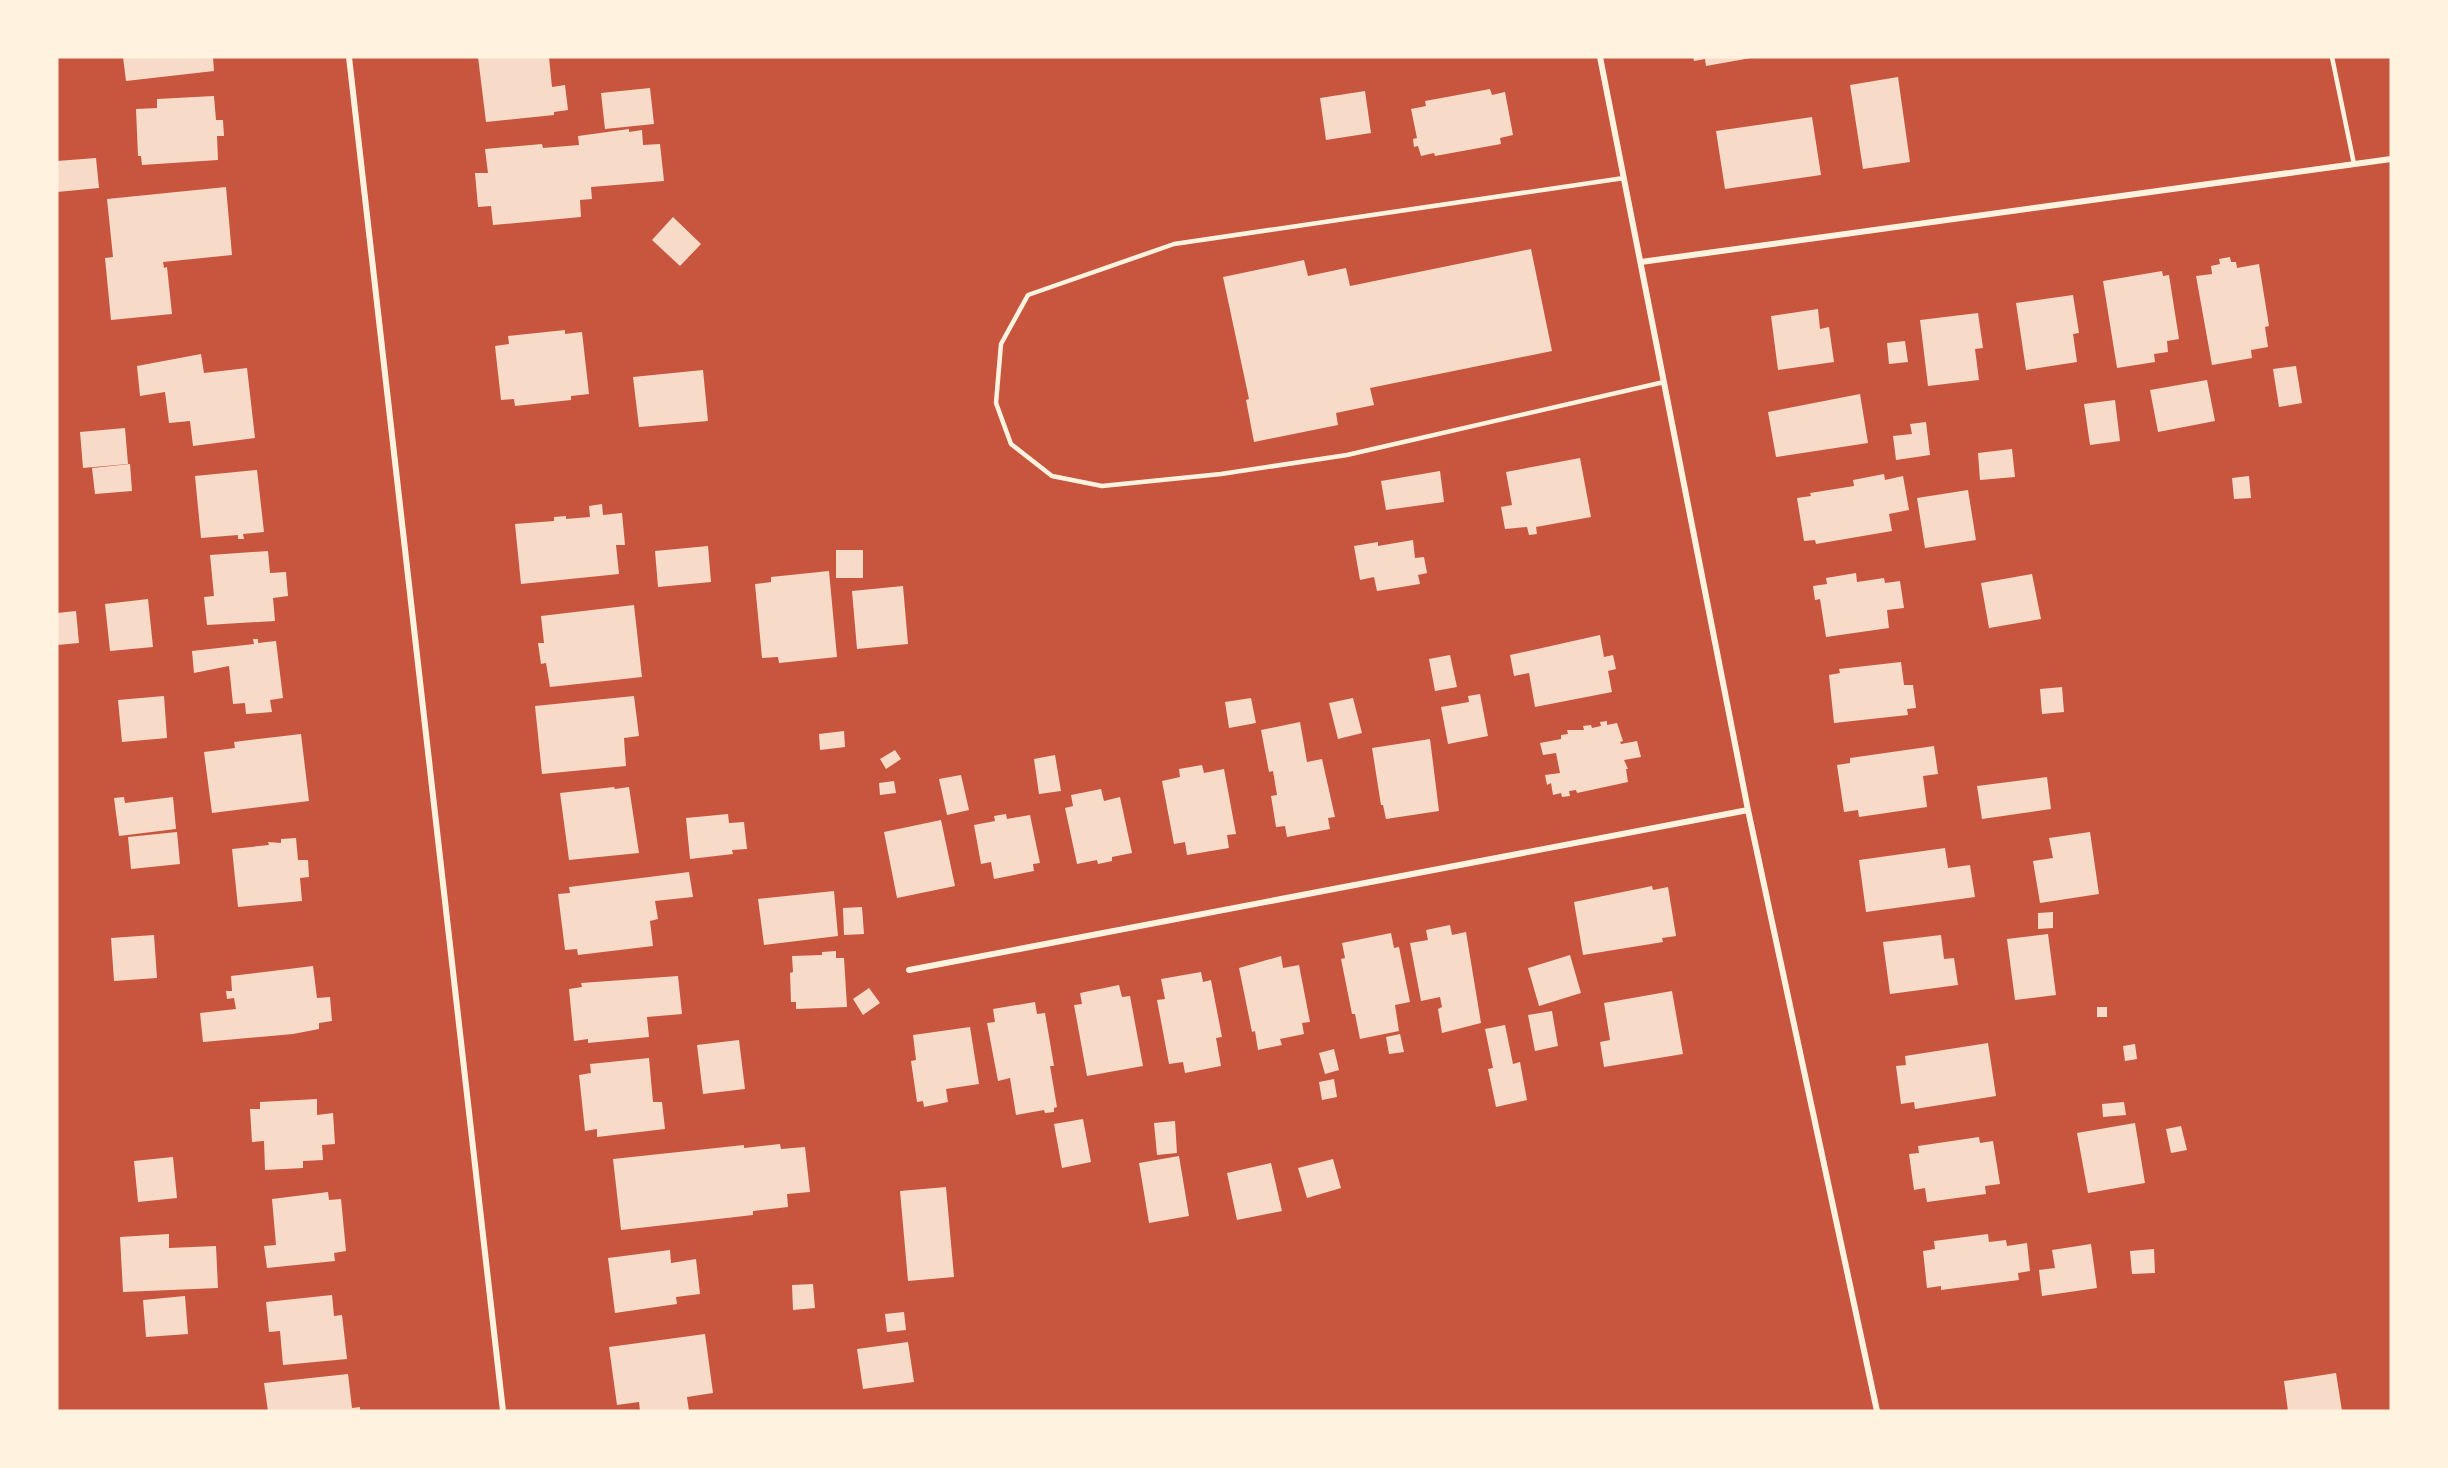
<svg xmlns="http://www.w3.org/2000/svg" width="2448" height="1468" font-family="'Playfair Display',serif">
<rect width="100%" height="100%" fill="#c8553d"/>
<!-- building -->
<path fill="#f7dbc8" d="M 123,57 L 213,57 L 214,71 L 126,81 Z
M 478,57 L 549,57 L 552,87 L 565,85 L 568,110 L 554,112 L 554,115 L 486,122 Z
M 1693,57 L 1751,57 L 1751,58 L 1706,66 L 1705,59 L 1694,61 Z
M 1898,77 L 1910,162 L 1863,169 L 1850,85 Z
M 650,88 L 654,124 L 605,129 L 601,93 Z
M 1490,89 L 1492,95 L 1505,92 L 1513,135 L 1500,138 L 1501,144 L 1435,156 L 1434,153 L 1421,156 L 1418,146 L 1414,147 L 1413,139 L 1417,138 L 1411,109 L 1426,106 L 1425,101 Z
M 1365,91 L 1371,133 L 1326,140 L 1320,98 Z
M 214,96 L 216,120 L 223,120 L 224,136 L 217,136 L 218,160 L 142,165 L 141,156 L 138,156 L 136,109 L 157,108 L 157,99 Z
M 1812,117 L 1821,175 L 1725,189 L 1716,131 Z
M 629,129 L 629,132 L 642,130 L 643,145 L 660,144 L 664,181 L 591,187 L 592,199 L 580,200 L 581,217 L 493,225 L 491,206 L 478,207 L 475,173 L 488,173 L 485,149 L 542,144 L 543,148 L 579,145 L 578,136 Z
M 96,158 L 99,188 L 57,192 L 57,161 Z
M 226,187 L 232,255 L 163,262 L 164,268 L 167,267 L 172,314 L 111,320 L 105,258 L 113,257 L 107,199 Z
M 673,217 L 701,244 L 680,266 L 652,240 Z
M 1531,249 L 1552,351 L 1370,388 L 1374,405 L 1336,413 L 1338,425 L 1254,442 L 1246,400 L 1249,399 L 1223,277 L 1304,260 L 1308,276 L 1346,268 L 1350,286 Z
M 2230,257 L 2231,262 L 2236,262 L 2237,268 L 2259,264 L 2269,326 L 2265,327 L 2268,347 L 2251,350 L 2252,358 L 2212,365 L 2196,276 L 2212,274 L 2211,266 L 2220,264 L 2219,259 Z
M 2162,271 L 2163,276 L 2169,275 L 2179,339 L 2167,341 L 2168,352 L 2154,354 L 2155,362 L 2117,368 L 2103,281 Z
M 2073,295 L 2079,333 L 2073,334 L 2077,362 L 2026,370 L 2016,303 Z
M 1818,309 L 1820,329 L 1829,327 L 1834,362 L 1778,370 L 1771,316 Z
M 1978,313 L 1983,348 L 1975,349 L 1979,380 L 1928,386 L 1920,320 Z
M 565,330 L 565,334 L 582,332 L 589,394 L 571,396 L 571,400 L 515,406 L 514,399 L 501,400 L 495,346 L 509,344 L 508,336 Z
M 1905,341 L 1908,362 L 1889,364 L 1887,343 Z
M 201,354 L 204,373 L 247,368 L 255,438 L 193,446 L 190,421 L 169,423 L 165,392 L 140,396 L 137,366 Z
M 2296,366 L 2302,403 L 2279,407 L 2273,369 Z
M 703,370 L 708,421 L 639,427 L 633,377 Z
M 2207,380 L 2215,421 L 2158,432 L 2150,390 Z
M 1860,394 L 1868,443 L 1776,457 L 1768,412 Z
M 2115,400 L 2120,441 L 2090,445 L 2084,404 Z
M 1926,422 L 1930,455 L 1896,460 L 1893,436 L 1912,434 L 1910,424 Z
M 125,428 L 128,464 L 83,468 L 80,432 Z
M 2012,449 L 2015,477 L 1980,480 L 1978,453 Z
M 1580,458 L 1591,517 L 1536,527 L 1537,534 L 1529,535 L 1527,527 L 1505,529 L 1501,507 L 1512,505 L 1506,472 Z
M 130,464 L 132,491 L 95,494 L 92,468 Z
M 257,470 L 264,532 L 243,534 L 244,539 L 238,539 L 238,535 L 201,538 L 195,476 Z
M 1440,471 L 1444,502 L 1386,510 L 1381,481 Z
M 1884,474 L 1885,480 L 1903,476 L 1909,510 L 1889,514 L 1892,531 L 1816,544 L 1815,540 L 1804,541 L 1797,498 L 1811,496 L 1810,493 L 1854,486 L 1853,480 Z
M 2249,476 L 2251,498 L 2234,499 L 2232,478 Z
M 1968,490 L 1976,540 L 1925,548 L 1917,498 Z
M 602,504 L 603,515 L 622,513 L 625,545 L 616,545 L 619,574 L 521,584 L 515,524 L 554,521 L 554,517 L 566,516 L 566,519 L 590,517 L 589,506 Z
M 1413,540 L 1415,558 L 1424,557 L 1427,573 L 1418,575 L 1420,584 L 1377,591 L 1374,577 L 1360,580 L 1354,546 L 1378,542 L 1378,546 Z
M 708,546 L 711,582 L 658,587 L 655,551 Z
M 836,550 L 863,550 L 863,578 L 836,578 Z
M 268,551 L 270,573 L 286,572 L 288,596 L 273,598 L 275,621 L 207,625 L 204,597 L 214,596 L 210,555 Z
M 829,571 L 837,657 L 779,663 L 778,657 L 762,658 L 755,584 L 771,582 L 771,577 Z
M 1856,573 L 1857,582 L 1884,578 L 1885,583 L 1900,581 L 1904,608 L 1887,610 L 1889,628 L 1826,637 L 1820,599 L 1815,600 L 1813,586 L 1827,584 L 1826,578 Z
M 2032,574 L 2041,619 L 1989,628 L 1981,583 Z
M 903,586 L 908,644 L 857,649 L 852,591 Z
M 148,599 L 153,647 L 110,651 L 105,604 Z
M 634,605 L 642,677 L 550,687 L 546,663 L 541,664 L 538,643 L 544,643 L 541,616 Z
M 76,611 L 79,643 L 57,645 L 57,613 Z
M 1600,635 L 1604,657 L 1613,655 L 1616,669 L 1608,671 L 1612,692 L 1535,707 L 1529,673 L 1514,676 L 1510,655 Z
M 253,639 L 258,639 L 258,643 L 276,641 L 283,698 L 270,700 L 272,712 L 246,714 L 245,703 L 233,704 L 229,666 L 194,673 L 192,651 L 254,644 Z
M 1450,655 L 1457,687 L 1435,691 L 1429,659 Z
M 1901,662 L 1904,685 L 1913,685 L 1916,708 L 1907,709 L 1908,715 L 1834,723 L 1829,675 L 1840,673 L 1839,669 Z
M 2062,687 L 2064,712 L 2042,714 L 2040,689 Z
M 1480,694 L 1488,736 L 1448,744 L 1441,707 L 1469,702 L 1468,696 Z
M 164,696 L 167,738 L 122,742 L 118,700 Z
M 634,696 L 639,736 L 624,738 L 626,766 L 542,774 L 535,706 Z
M 1251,698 L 1256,723 L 1229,728 L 1225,702 Z
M 1353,698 L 1362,733 L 1338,739 L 1329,703 Z
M 1607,721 L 1607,725 L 1617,723 L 1623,741 L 1620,742 L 1621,744 L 1637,741 L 1641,757 L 1624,760 L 1628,769 L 1626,769 L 1628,782 L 1577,793 L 1576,790 L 1569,791 L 1570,796 L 1562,797 L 1561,793 L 1553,795 L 1551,783 L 1547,785 L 1545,775 L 1560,773 L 1556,753 L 1543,755 L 1540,743 L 1561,739 L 1561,735 L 1568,734 L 1567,730 L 1584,730 L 1583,726 L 1591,725 L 1592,728 L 1601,726 L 1600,722 Z
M 1300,722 L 1307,762 L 1322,759 L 1335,817 L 1328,818 L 1330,829 L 1287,837 L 1285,826 L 1276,827 L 1271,796 L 1277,795 L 1273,771 L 1269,772 L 1261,730 Z
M 844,731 L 845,747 L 820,750 L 819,734 Z
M 301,734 L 309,801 L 212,813 L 204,752 L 235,748 L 234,742 Z
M 1430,739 L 1439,811 L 1386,819 L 1383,805 L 1381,805 L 1372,748 Z
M 1934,746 L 1938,774 L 1923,776 L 1927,807 L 1859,817 L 1858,810 L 1844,812 L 1837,765 L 1850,763 L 1850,758 Z
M 895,750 L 901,759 L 886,769 L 880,759 Z
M 1055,755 L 1061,791 L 1039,794 L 1034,759 Z
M 1202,765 L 1204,773 L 1224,769 L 1236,834 L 1227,835 L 1229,848 L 1187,855 L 1185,842 L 1174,844 L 1162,781 L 1180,777 L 1179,769 Z
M 961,775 L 969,810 L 947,815 L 939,779 Z
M 2047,777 L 2051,809 L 1982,819 L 1977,786 Z
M 894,781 L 896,793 L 880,795 L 879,783 Z
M 614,787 L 615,789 L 629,787 L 639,853 L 569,860 L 560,793 Z
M 1101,789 L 1104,801 L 1120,797 L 1132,853 L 1112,857 L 1112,861 L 1098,864 L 1097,860 L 1077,864 L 1065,808 L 1073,806 L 1071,795 Z
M 124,797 L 125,803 L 173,797 L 176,829 L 119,836 L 114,798 Z
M 728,814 L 729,823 L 744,822 L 747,849 L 732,850 L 733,854 L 690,859 L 686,818 Z
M 1006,814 L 1007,819 L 1030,815 L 1040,863 L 1033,864 L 1034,871 L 994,879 L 991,862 L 981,864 L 974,825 L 995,821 L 994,816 Z
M 941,820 L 955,886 L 897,898 L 884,832 Z
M 177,832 L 180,864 L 131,869 L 128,837 Z
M 2090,832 L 2099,894 L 2040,903 L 2033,861 L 2053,858 L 2049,838 Z
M 296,838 L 298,860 L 308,860 L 309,877 L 300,878 L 302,901 L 238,907 L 232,849 L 269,845 L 268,842 L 281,843 L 281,839 Z
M 1945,848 L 1948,868 L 1970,865 L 1975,897 L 1866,912 L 1859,860 Z
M 689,872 L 693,897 L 655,901 L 658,919 L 650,921 L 653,946 L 578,955 L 577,949 L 565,950 L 558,894 L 570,893 L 569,887 Z
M 1652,886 L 1653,890 L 1668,887 L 1676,936 L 1662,938 L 1663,942 L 1583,955 L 1574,902 Z
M 834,891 L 838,936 L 764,945 L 758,899 Z
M 862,907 L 864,934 L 844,935 L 843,908 Z
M 2053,912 L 2053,928 L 2038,929 L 2038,913 Z
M 1450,925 L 1452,935 L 1466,932 L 1481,1023 L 1442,1033 L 1438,1009 L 1442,1007 L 1440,997 L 1421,1001 L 1410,943 L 1428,940 L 1426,930 Z
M 1391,933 L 1394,948 L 1399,947 L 1410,1002 L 1395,1005 L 1399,1031 L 1360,1039 L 1355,1014 L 1352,1014 L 1341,959 L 1345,958 L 1342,943 Z
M 2048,934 L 2056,995 L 2015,1000 L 2007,939 Z
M 154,935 L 157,978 L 114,981 L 111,938 Z
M 1941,935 L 1944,959 L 1954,958 L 1958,985 L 1890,994 L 1883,942 Z
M 836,951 L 836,958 L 844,958 L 847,1007 L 796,1009 L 796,1002 L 791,1002 L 790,973 L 793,972 L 792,956 L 822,955 L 822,952 Z
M 1570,955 L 1581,993 L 1539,1006 L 1528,968 Z
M 1281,956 L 1283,968 L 1299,965 L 1310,1022 L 1302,1023 L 1304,1034 L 1280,1039 L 1282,1045 L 1258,1050 L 1255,1031 L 1252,1032 L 1239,968 Z
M 313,966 L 317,998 L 330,997 L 332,1021 L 319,1023 L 319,1029 L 293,1034 L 203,1042 L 200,1013 L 236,1009 L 234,998 L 227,999 L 226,991 L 232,991 L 231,976 Z
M 1201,972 L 1203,982 L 1211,980 L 1222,1037 L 1216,1038 L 1221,1066 L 1185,1073 L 1183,1062 L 1169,1064 L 1157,1000 L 1165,999 L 1161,979 Z
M 678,976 L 682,1014 L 647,1017 L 649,1037 L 588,1043 L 588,1039 L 574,1041 L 569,989 L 582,987 L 581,983 Z
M 1119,985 L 1122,997 L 1130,996 L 1143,1066 L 1087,1076 L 1074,1005 L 1082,1004 L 1080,993 Z
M 869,988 L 880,1003 L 863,1015 L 853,999 Z
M 1672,991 L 1683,1054 L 1604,1067 L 1600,1042 L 1610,1040 L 1604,1003 Z
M 1035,1002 L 1037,1014 L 1045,1013 L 1054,1066 L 1050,1066 L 1057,1107 L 1054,1108 L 1054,1112 L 1045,1113 L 1044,1110 L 1016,1115 L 1010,1078 L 998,1081 L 987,1023 L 995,1022 L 993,1009 Z
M 2097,1007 L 2107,1007 L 2107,1017 L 2097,1017 Z
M 1552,1011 L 1558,1046 L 1535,1051 L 1528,1015 Z
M 1505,1025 L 1513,1064 L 1520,1062 L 1527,1100 L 1496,1107 L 1488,1069 L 1493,1068 L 1485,1029 Z
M 970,1027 L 979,1084 L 946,1089 L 948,1102 L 924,1107 L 923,1101 L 917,1102 L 911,1061 L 916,1060 L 913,1035 Z
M 1400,1034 L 1404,1052 L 1389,1054 L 1386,1037 Z
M 739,1040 L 745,1089 L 703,1094 L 697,1045 Z
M 1988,1043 L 1996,1096 L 1915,1109 L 1914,1102 L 1901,1104 L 1896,1066 L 1906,1065 L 1905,1056 Z
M 2135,1044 L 2137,1059 L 2125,1061 L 2123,1046 Z
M 1334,1049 L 1339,1070 L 1325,1074 L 1319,1053 Z
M 649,1058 L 653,1102 L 662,1102 L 665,1129 L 597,1137 L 597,1129 L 585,1131 L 579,1075 L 591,1073 L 590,1064 Z
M 1334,1079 L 1337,1097 L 1322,1100 L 1319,1082 Z
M 317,1099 L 317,1115 L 333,1113 L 335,1144 L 322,1145 L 323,1160 L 303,1161 L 303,1168 L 265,1170 L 264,1141 L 252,1142 L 250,1109 L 260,1109 L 260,1102 Z
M 2124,1102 L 2126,1115 L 2103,1117 L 2102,1104 Z
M 1083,1119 L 1091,1162 L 1062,1168 L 1054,1124 Z
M 1175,1121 L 1177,1153 L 1157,1155 L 1154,1123 Z
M 2135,1123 L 2145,1183 L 2088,1193 L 2077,1133 Z
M 2181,1126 L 2187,1150 L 2171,1153 L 2166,1129 Z
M 1979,1137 L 1980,1143 L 1993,1141 L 2000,1184 L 1985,1186 L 1986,1194 L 1927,1202 L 1925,1188 L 1914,1190 L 1909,1154 L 1919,1153 L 1918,1146 Z
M 780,1144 L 781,1149 L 805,1147 L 810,1192 L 787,1194 L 788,1207 L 753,1211 L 753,1215 L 621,1230 L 613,1159 L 744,1145 L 744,1148 Z
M 1179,1156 L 1189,1216 L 1149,1223 L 1139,1163 Z
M 173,1157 L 177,1198 L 138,1202 L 134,1161 Z
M 1333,1159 L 1341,1188 L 1307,1198 L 1298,1168 Z
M 1271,1163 L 1282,1211 L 1237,1220 L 1227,1173 Z
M 946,1187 L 954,1277 L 908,1281 L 900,1191 Z
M 328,1192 L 329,1200 L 341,1199 L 346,1251 L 334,1253 L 335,1261 L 267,1268 L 264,1246 L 276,1245 L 272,1199 Z
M 169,1234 L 169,1248 L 216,1246 L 218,1288 L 123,1292 L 120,1237 Z
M 1988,1234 L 1989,1242 L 2006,1240 L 2007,1246 L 2027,1243 L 2030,1271 L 2018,1273 L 2019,1280 L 1941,1290 L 1941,1286 L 1927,1288 L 1923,1251 L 1935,1249 L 1934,1241 Z
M 2091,1244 L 2097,1288 L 2042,1296 L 2039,1270 L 2055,1268 L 2052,1250 Z
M 2154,1249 L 2155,1273 L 2132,1274 L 2130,1251 Z
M 670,1250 L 671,1263 L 696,1259 L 700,1294 L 676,1297 L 677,1304 L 615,1313 L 608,1258 Z
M 813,1284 L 815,1308 L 793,1310 L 792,1285 Z
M 332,1295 L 334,1316 L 342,1315 L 347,1359 L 283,1365 L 280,1331 L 269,1332 L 266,1302 Z
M 185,1296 L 188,1334 L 146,1337 L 143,1300 Z
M 904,1312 L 906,1330 L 887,1332 L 885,1314 Z
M 705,1334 L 713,1393 L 687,1397 L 689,1411 L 640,1411 L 639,1402 L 617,1405 L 609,1347 Z
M 908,1342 L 914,1382 L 863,1389 L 857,1349 Z
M 2336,1373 L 2342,1411 L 2288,1411 L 2284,1381 Z
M 348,1374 L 352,1408 L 360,1407 L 360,1411 L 268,1411 L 264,1383 Z"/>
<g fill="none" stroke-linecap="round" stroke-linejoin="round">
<!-- service -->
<path stroke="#fff3e0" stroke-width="4.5" d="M 2332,57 L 2354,164
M 1624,178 L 1174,244 L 1028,295 L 1001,344 L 996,403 L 1011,444 L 1052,476 L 1102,486 L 1221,474 L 1347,455 L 1664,382"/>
<!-- minor -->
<path stroke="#fff3e0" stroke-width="6" d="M 349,57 L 503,1411
M 1600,57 L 1748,810 L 1877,1411
M 1641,262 L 2391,159
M 909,970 L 1748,810"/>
</g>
<!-- border -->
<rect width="2448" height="1468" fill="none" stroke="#fff3e0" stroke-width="117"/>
</svg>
